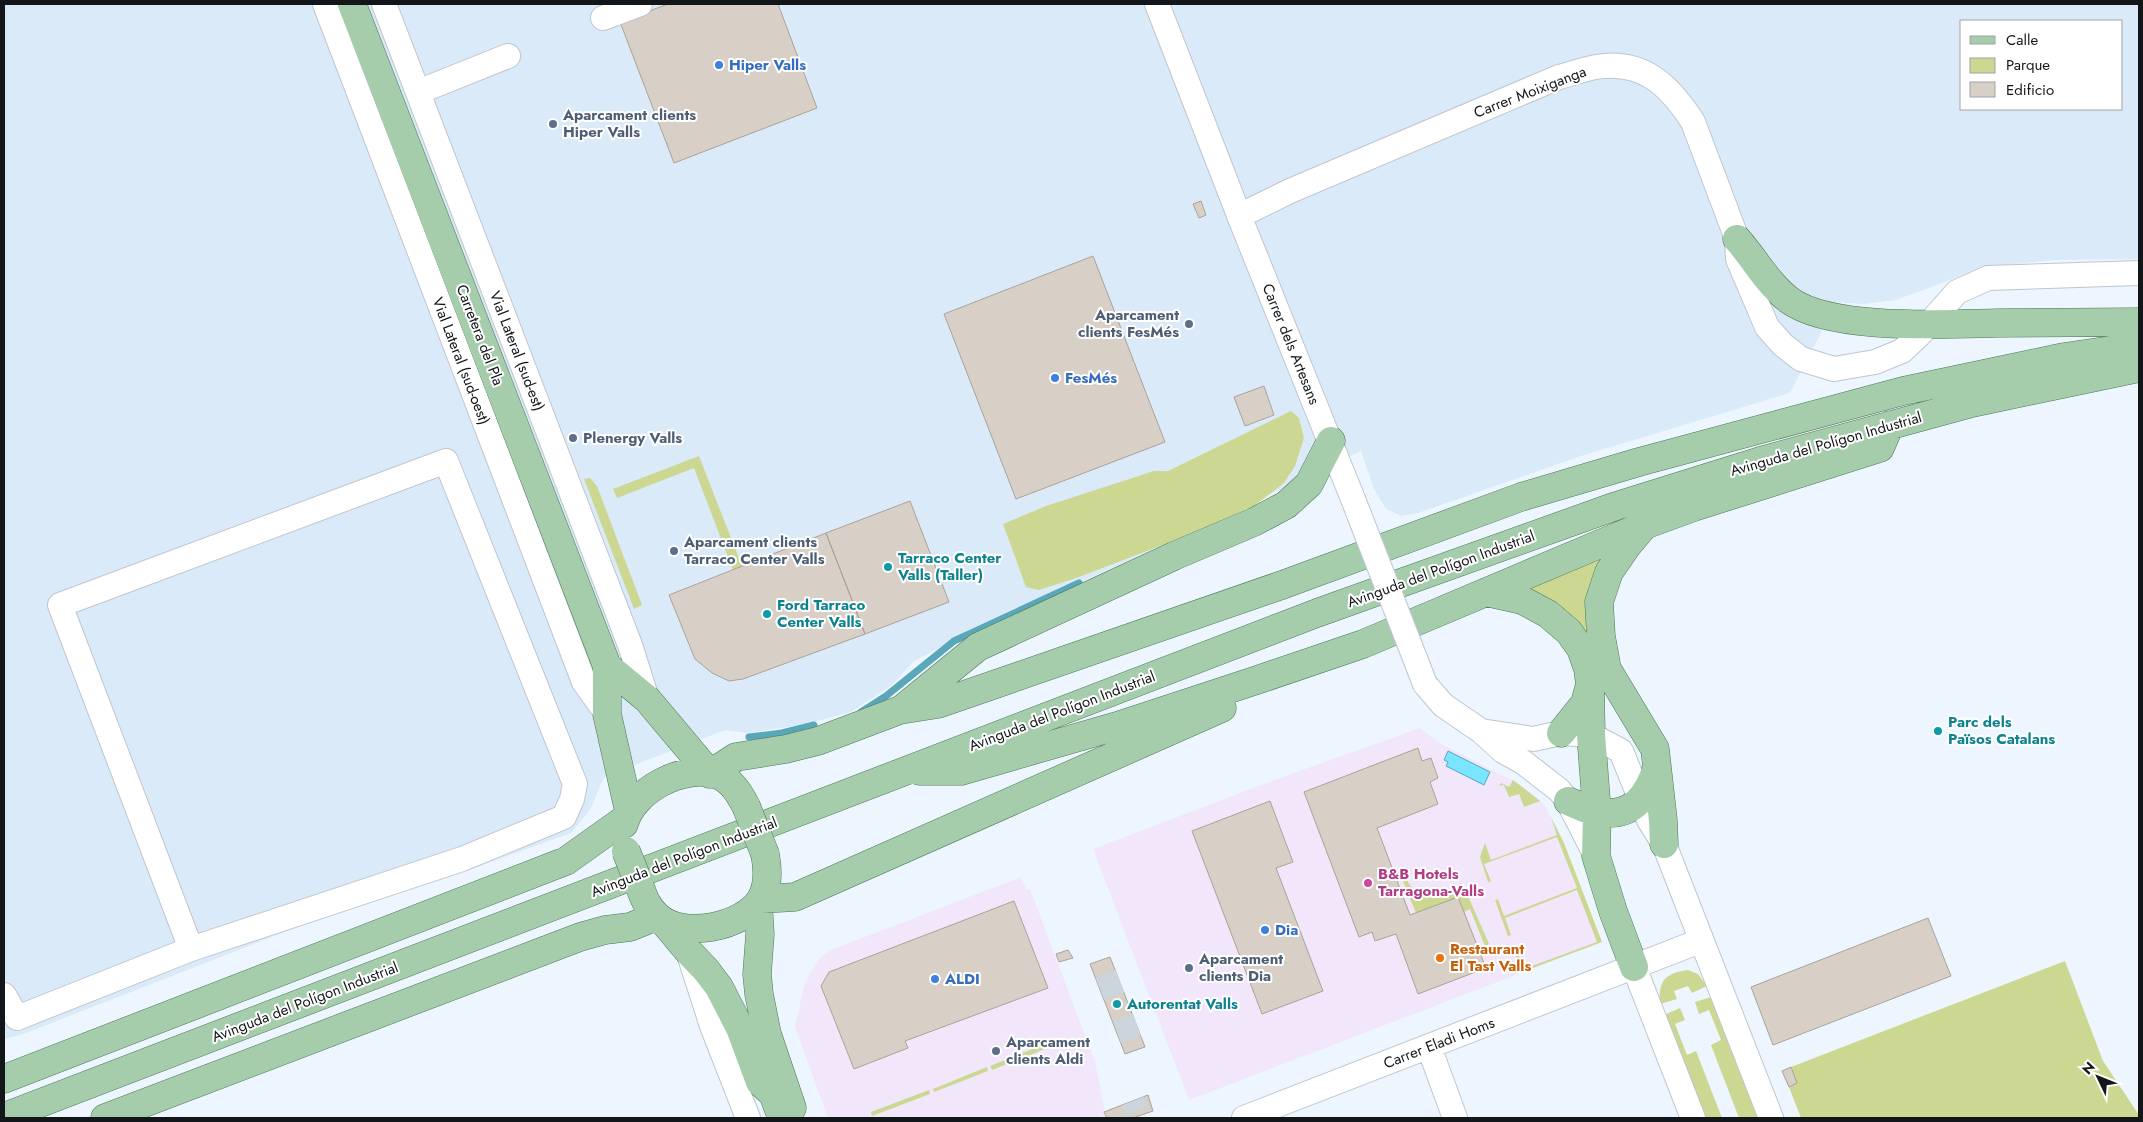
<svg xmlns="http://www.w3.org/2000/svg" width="2143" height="1122" font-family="Jost,sans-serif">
<rect width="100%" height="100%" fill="#edf6fe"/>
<!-- commercial -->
<path fill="#f1e6fa" d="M 1420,728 L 1436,741 L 1519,784 L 1535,796 L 1546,808 L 1564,843 L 1602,942 L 1189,1100 L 1093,849 L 1280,778 Z
M 1021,877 L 1026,889 L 1030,889 L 1095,1062 L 1106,1118 L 828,1118 L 795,1027 L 805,982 L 820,958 L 831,950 Z"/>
<!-- built -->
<path fill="#dbeaf8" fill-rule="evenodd" d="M 4,4 L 2139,4 L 2139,259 L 2053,260 L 2006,265 L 1969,273 L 1896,300 L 1863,304 L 1837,302 L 1790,393 L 1584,455 L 1418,513 L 1401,516 L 1386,509 L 1374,489 L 1361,451 L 1143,554 L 959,637 L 913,662 L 892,685 L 851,712 L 806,724 L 748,733 L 725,730 L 604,777 L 590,810 L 571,833 L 444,879 L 323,917 L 26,1033 L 5,1039 ZM 1962,21 L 2122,21 L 2122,109 L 1962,109 Z"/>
<!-- green -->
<path fill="#ccd792" d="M 1291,411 L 1299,418 L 1304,438 L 1295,466 L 1284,483 L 1254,506 L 1186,536 L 1079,577 L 1039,590 L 1026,587 L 1003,524 L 1046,506 L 1154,471 L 1168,471 Z
M 699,456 L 742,566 L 733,570 L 694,468 L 617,498 L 613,489 Z
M 590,478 L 597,486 L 642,605 L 634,609 L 584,479 Z
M 1608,551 L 1587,614 L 1585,634 L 1524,587 Z
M 1513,780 L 1540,801 L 1524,807 L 1519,794 L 1509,797 L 1504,785 L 1499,786 L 1501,783 L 1509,787 Z
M 1551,817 L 1564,843 L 1602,942 L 1522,972 L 1515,954 L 1518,953 L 1524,969 L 1597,942 L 1577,890 L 1505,918 L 1511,935 L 1508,936 L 1495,900 L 1498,899 L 1504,916 L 1577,888 L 1557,837 L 1484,864 L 1491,881 L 1488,882 L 1480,857 L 1485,843 L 1491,860 L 1557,835 Z
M 1403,872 C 1420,914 1447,885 1468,896 L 1489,944 L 1485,946 L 1470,909 L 1464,912 L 1416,913 L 1400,874 Z
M 2065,961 L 2103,1061 L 2139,1115 L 2139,1118 L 1801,1118 L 1789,1087 L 1797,1083 L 1791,1067 Z
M 1688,970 L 1698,974 L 1707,986 L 1692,993 L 1688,986 L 1674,991 L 1677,999 L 1660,1004 C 1658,980 1666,973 1688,970 Z
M 1711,997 L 1758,1118 L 1739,1118 L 1711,1045 L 1721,1040 L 1709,1010 L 1699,1014 L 1695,1002 Z
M 1680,1008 L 1685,1020 L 1675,1024 L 1687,1055 L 1696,1051 L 1722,1118 L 1704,1118 L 1664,1015 Z
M 1055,1040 L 1057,1044 L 992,1070 L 990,1066 Z
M 987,1067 L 988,1071 L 934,1092 L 933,1089 Z
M 929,1090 L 930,1094 L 872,1116 L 871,1112 Z"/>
<!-- water -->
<path fill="#79e5fe" stroke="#5aa7b9" d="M 1448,751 L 1490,772 L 1484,785 L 1446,766 L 1448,762 L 1444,760 Z"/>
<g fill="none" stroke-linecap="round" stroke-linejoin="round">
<!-- stream -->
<path stroke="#5aa7b9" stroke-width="7" d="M 861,712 L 886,696 L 954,641 L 1079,583
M 749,737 L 782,733 L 814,725"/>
</g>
<!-- building -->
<path fill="#d8cfc7" stroke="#aaa29a" d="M 668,4 L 778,4 L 817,108 L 674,163 L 620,22 Z
M 1201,201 L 1206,215 L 1199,218 L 1193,204 Z
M 1093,256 L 1165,442 L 1016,499 L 944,314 Z
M 1264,386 L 1274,415 L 1245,426 L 1234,397 Z
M 910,501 L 949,602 L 865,634 L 826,533 Z
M 826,533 L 865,634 L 743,679 L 729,681 L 712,673 L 695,659 L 669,595 Z
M 1418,748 L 1422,761 L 1431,758 L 1438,778 L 1430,782 L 1438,804 L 1377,828 L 1410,915 L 1458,897 L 1486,968 L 1418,994 L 1396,934 L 1375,941 L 1372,932 L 1359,937 L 1304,792 Z
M 1270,801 L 1293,862 L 1276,868 L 1323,991 L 1262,1014 L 1192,831 Z
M 1014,901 L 1048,988 L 905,1041 L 908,1048 L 854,1069 L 821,986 L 829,972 Z
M 1928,918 L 1951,976 L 1773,1045 L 1751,987 Z
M 1068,950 L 1073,958 L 1059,962 L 1056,954 Z
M 1110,957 L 1145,1047 L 1125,1054 L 1090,964 Z
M 1791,1067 L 1797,1083 L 1789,1087 L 1782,1071 Z
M 1148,1095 L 1153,1111 L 1133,1118 L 1107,1118 L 1104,1112 Z"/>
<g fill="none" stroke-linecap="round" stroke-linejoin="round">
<!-- minor-tunnel -->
<path stroke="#ccd4dc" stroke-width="24" stroke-dasharray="24 12" stroke-linecap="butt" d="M 1100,989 L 1120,981
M 1117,1032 L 1137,1025
M 1133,1101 L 1137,1111"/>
<!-- minor casing -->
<g stroke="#bec6cf" stroke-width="26">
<path id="minor" d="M 325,4 L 584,682 L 607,714
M 384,4 L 630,645 L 647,699
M 1157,4 L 1242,223 L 1353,499
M 603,18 L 640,4
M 418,92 L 508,56
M 1239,216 L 1290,191 L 1559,77 C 1571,74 1584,69 1596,67 C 1643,59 1670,86 1693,122 L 1737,239 L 1738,259 L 1767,327 L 1783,345 L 1801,359 L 1834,369 L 1875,362 L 1902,351 L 1919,335 L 1957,292 L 1988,278 L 2139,273
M 1425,684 L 1443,705 L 1481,731 L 1503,751 L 1523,762 L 1559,790 L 1568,801 L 1596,856
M 1481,731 L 1533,739 L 1561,733 L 1591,735 L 1621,751 L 1649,820 L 1664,844 L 1771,1118
M 688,951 L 712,1026 L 748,1118
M 1634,967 L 1693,1118
M 4,995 L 17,1018 L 191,949 L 462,859 L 564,817 L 572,799 L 575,784 L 446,461 L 60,605 L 191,949
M 1429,1047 L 1455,1118
M 1244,1118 L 1700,941"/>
</g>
<!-- major casing -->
<g stroke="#4c7754" stroke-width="29">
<path id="major" d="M 352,4 L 607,666 L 607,714 L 629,811
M 1737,239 C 1755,259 1767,283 1789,300 C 1831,331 1946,324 1998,323 C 2045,323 2092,322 2139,322
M 1642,528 L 1627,546 L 1609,572 L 1599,602 L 1601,636 L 1607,669 L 1655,749 L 1663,820 L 1664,844
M 1486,592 L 1522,600 L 1548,614 L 1569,632 L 1581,649 L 1588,669 L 1590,684 L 1591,735 L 1597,813 L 1596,856 L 1613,911 L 1634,967
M 607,666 L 647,699 L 710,774
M 902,709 L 978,647 L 1174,556 L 1254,522 L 1286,505 L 1309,484 L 1331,441
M 1561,733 L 1585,703 L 1589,688
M 920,771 L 961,771 L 1117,726 L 1254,681 L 1363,644 L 1645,525 L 1694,507 L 1880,448 L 1890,425
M 710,774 L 736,757 L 786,749 L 818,741 L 900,710 L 938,704 L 1282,585 L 1521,497 L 1639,462 L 1903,391 L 2064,357 L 2139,346
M 1568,801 C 1578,805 1588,811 1598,812 C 1632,818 1648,796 1657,767
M 624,824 C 633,790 684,763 718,775 C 732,781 739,793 746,806
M 636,876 C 641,889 645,906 657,916 C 682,940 744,927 761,899 C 769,885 768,869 765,854
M 761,899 L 795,897 L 1222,708
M 758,903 L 760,934 L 757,974 L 759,994 L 767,1034 L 792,1108
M 663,921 L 688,951 L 706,970 L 719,987 L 740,1028 L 760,1082 L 773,1094 L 782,1118
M 4,1079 L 566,861 L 625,819
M 4,1117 L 1317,613 L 1616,506 L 1760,461 L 1972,403 L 2139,368
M 105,1118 L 580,937 L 605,930 L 630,927 L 657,916"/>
</g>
<!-- minor -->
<use href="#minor" stroke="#fff" stroke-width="24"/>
<!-- major -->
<use href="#major" stroke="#a6cdab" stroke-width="28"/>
<!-- minor-bridge casing -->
<g stroke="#bec6cf" stroke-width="26" stroke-linecap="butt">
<path id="minor-bridge" d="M 1353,499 L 1425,684"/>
</g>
<!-- major-bridge casing -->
<g stroke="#4c7754" stroke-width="29" stroke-linecap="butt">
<path id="major-bridge" d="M 746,806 L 765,854
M 626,851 L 636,876"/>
</g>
<!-- minor-bridge -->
<use href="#minor-bridge" stroke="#fff" stroke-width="24"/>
<!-- major-bridge -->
<use href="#major-bridge" stroke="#a6cdab" stroke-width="28"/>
</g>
<!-- markers -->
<g fill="#3f7fe0" stroke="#fff" stroke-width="2">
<circle cx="719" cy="65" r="5"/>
<circle cx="1055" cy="378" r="5"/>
<circle cx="1265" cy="930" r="5"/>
<circle cx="935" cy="979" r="5"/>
</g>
<g fill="#5c6f8a" stroke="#fff" stroke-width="2">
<circle cx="553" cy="124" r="5"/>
<circle cx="1189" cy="324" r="5"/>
<circle cx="573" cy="438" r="5"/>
<circle cx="674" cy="551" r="5"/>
<circle cx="1189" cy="968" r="5"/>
<circle cx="996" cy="1051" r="5"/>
</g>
<g fill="#0f9aa8" stroke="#fff" stroke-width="2">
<circle cx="888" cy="567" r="5"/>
<circle cx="767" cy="614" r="5"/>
<circle cx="1938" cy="731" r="5"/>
<circle cx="1117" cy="1004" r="5"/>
</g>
<circle fill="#d1479c" stroke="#fff" stroke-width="2" cx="1368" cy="883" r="5"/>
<circle fill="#e8710a" stroke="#fff" stroke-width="2" cx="1440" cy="958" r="5"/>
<g text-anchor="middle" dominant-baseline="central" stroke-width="4" stroke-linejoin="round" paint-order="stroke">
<!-- shop labels -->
<g font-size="15" font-weight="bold" fill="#366cbe" stroke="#fff" text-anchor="start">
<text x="729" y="65">Hiper Valls</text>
<text x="1065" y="378">FesMés</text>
<text x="1275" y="930">Dia</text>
<text x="945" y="979">ALDI</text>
</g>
<!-- street labels -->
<g font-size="15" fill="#131619" stroke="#fff">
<text transform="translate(1530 92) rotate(-21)">Carrer Moixiganga</text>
<text transform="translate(480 335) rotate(69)">Carretera del Pla</text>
<text transform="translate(1291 344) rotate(68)">Carrer dels Artesans</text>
<text transform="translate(517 351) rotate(69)">Vial Lateral (sud-est)</text>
<text transform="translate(461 361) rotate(69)">Vial Lateral (sud-oest)</text>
<text transform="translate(1826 444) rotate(-16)">Avinguda del Polígon Industrial</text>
<text transform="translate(1441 569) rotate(-20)">Avinguda del Polígon Industrial</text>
<text transform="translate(1062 711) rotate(-21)">Avinguda del Polígon Industrial</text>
<text transform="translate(684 857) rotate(-21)">Avinguda del Polígon Industrial</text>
<text transform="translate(305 1002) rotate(-21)">Avinguda del Polígon Industrial</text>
<text transform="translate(1439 1043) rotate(-21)">Carrer Eladi Homs</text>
</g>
<!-- service labels -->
<g font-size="15" font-weight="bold" fill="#4e5e75" stroke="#fff" text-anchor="start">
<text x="563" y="115">Aparcament clients<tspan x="563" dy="17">Hiper Valls</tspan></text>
<text x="1179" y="315" text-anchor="end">Aparcament<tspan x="1179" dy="17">clients FesMés</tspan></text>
<text x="583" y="438">Plenergy Valls</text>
<text x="684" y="542">Aparcament clients<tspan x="684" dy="17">Tarraco Center Valls</tspan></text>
<text x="1199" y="959">Aparcament<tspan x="1199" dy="17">clients Dia</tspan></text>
<text x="1006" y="1042">Aparcament<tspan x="1006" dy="17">clients Aldi</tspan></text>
</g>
<!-- culture labels -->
<g font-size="15" font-weight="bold" fill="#0d838f" stroke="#fff" text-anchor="start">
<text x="898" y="558">Tarraco Center<tspan x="898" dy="17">Valls (Taller)</tspan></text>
<text x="777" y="605">Ford Tarraco<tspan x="777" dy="17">Center Valls</tspan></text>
<text x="1948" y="722">Parc dels<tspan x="1948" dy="17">Països Catalans</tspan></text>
<text x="1127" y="1004">Autorentat Valls</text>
</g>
<!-- hotel labels -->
<g font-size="15" font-weight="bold" fill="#b23c85" stroke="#fff" text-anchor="start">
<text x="1378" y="874">B&amp;B Hotels<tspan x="1378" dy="17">Tarragona-Valls</tspan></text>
</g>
<!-- food labels -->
<g font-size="15" font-weight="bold" fill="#c56008" stroke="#fff" text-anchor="start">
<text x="1450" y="949">Restaurant<tspan x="1450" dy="17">El Tast Valls</tspan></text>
</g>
</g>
<!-- border -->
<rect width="2143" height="1122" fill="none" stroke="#131619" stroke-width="10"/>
<!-- legend -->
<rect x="1960" y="20" width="162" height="90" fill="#ffffff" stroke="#a1a2a3"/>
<rect x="1970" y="36" width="25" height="8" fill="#a6cdab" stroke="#a1a2a3"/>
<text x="2006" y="45" font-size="15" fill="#131619">Calle</text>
<rect x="1970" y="58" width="25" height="15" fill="#ccd792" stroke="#a1a2a3"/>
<text x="2006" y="70" font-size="15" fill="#131619">Parque</text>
<rect x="1970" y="82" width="25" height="15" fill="#d8cfc7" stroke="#a1a2a3"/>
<text x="2006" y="95" font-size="15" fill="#131619">Edificio</text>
<!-- north arrow -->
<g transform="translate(2098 1077) rotate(313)" stroke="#ffffff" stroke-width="4" paint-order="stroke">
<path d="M0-4L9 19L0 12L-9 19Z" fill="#131619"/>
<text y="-8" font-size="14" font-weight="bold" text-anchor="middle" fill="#131619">N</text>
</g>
</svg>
